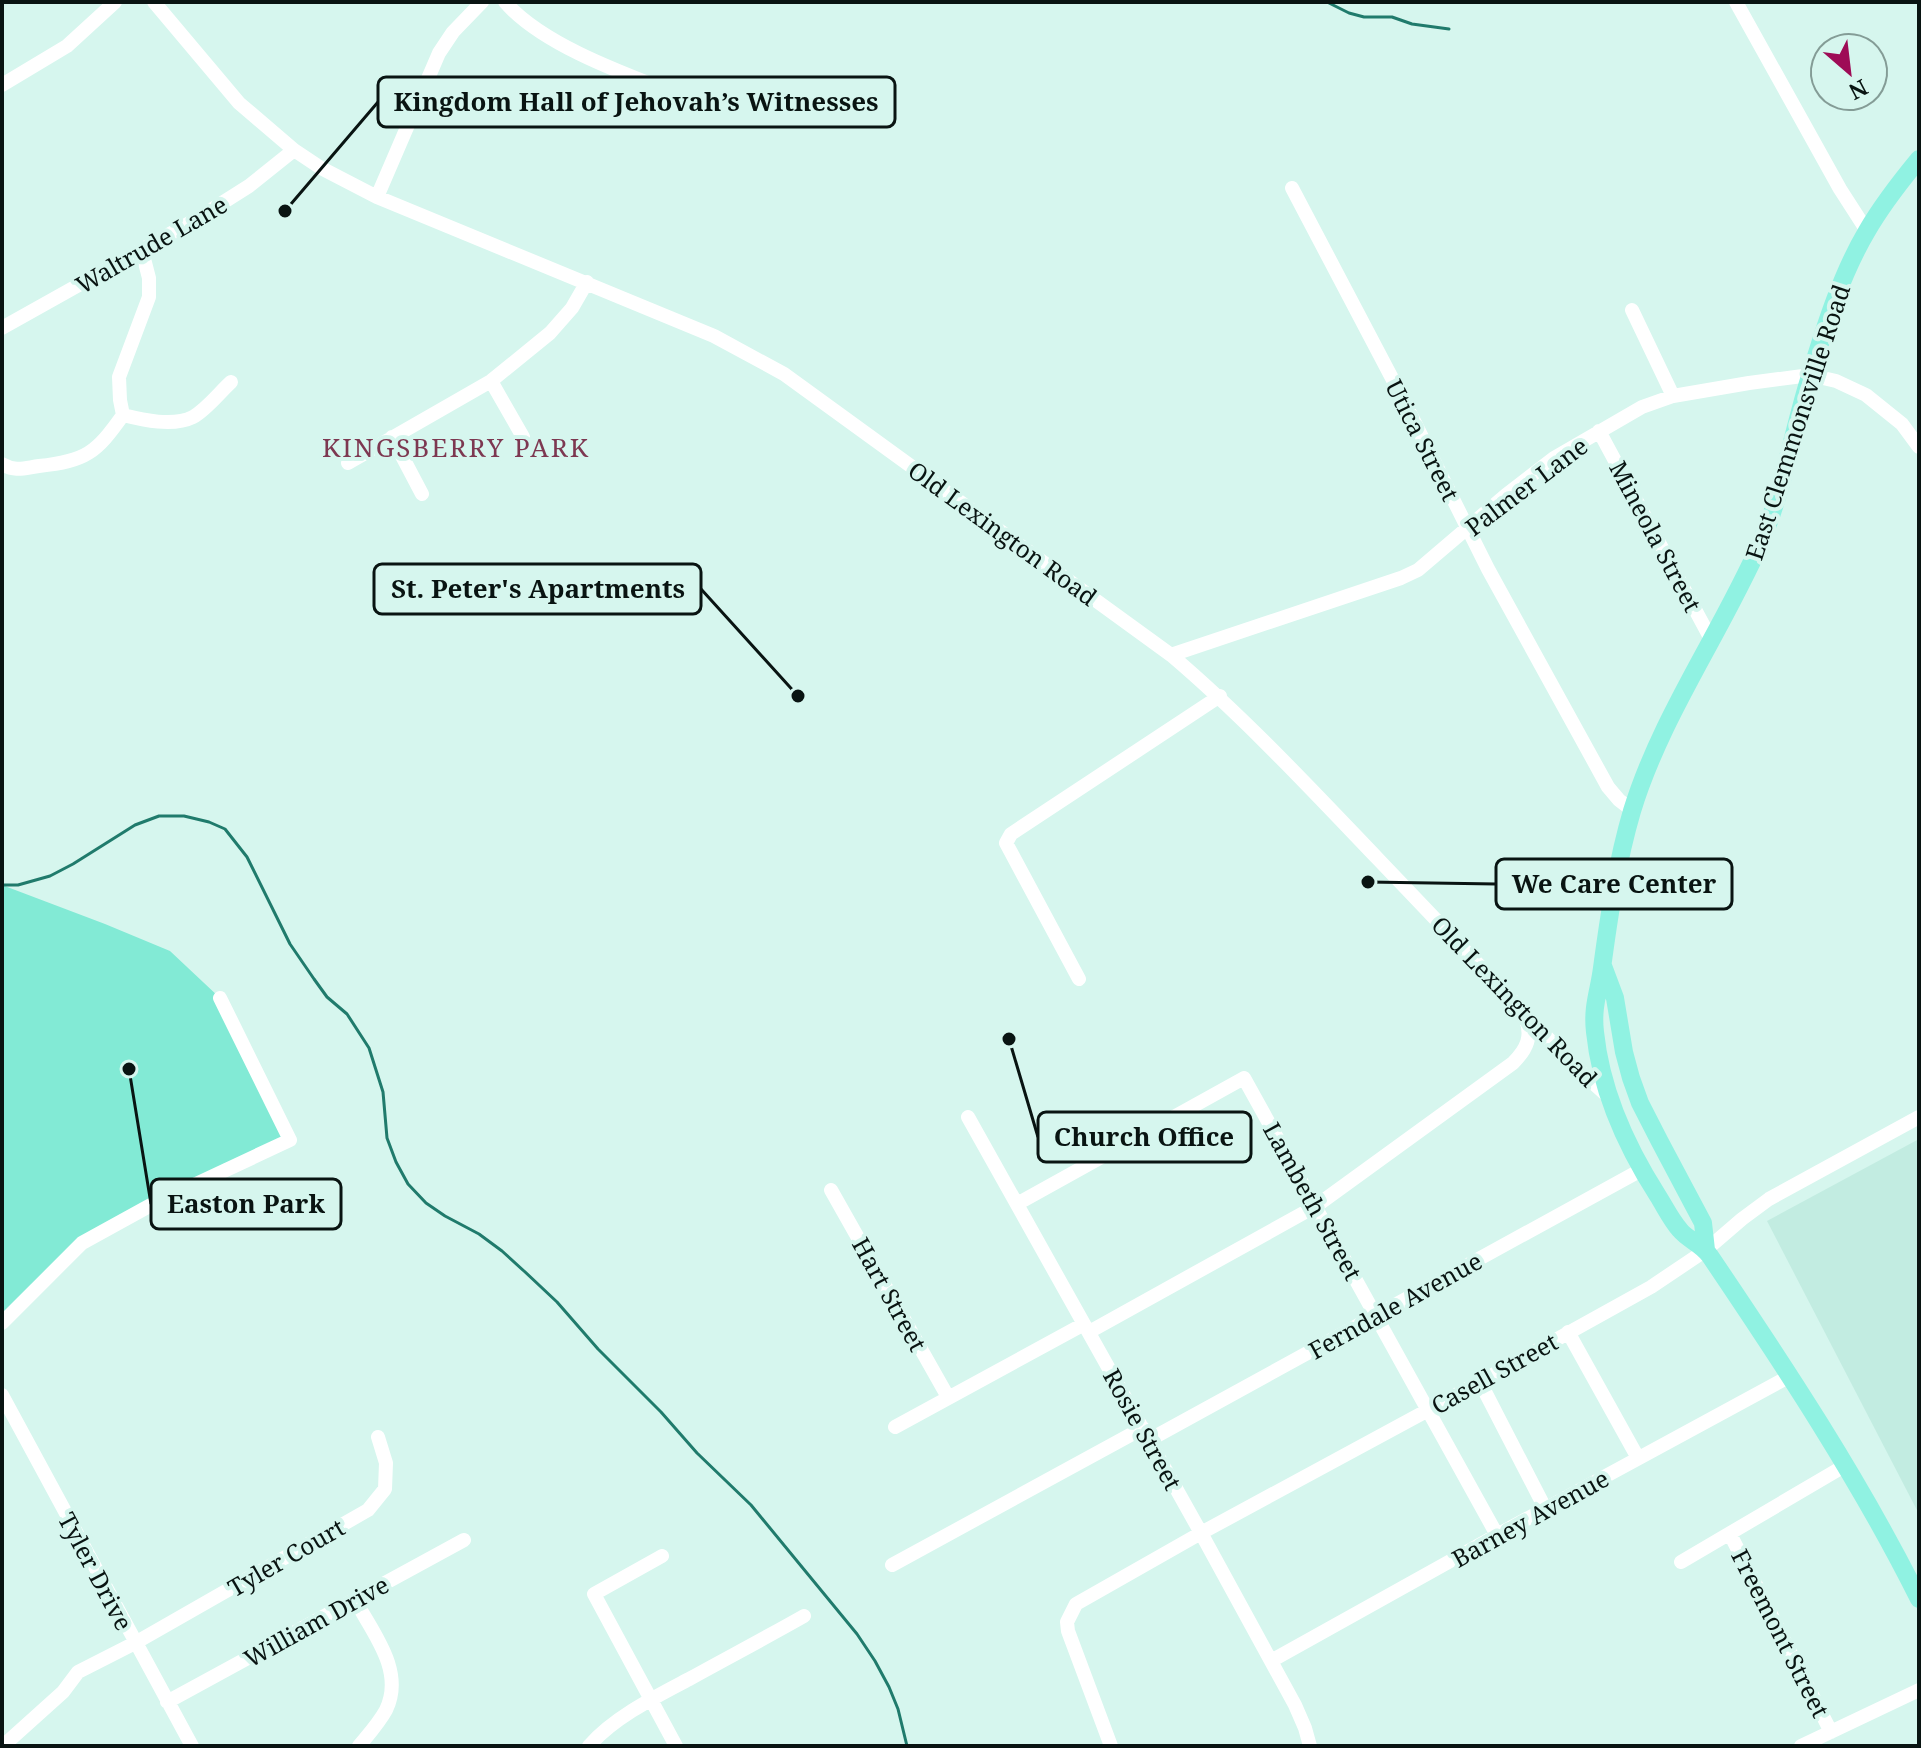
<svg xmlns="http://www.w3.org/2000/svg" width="1921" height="1748" font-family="'Noto Serif',serif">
<rect width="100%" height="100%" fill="#d6f6ee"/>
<!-- built -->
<path fill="#c2ece1" d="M 1919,1139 L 1919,1514 L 1767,1221 Z"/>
<!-- green -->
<path fill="#82ead5" d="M 2,885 L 105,924 L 170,951 L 220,998 L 290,1140 L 82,1243 L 2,1323 Z"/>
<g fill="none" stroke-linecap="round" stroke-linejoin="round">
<!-- stream -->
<path stroke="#207b6c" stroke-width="3" d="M 1327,2 L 1349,13 L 1364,17 L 1392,17 L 1412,24 L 1449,29
M 2,885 L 18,885 L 50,876 L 73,864 L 135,825 L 159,816 L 184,816 L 209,822 L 225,829 L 247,857 L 290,944 L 314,979 L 327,997 L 347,1014 L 369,1048 L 383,1092 L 387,1138 L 396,1162 L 408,1184 L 426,1203 L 445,1216 L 479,1234 L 502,1251 L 524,1271 L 557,1302 L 598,1349 L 661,1412 L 697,1453 L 751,1505 L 857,1634 L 875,1661 L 889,1687 L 898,1709 L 907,1746"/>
<!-- minor -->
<path stroke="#fff" stroke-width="14" d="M 154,2 L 239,103 L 294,150 L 321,168 L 377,197 L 714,336 L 784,374 L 1171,655 C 1245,718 1311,789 1378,859 C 1443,927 1507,994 1571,1063 L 1611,1099
M 505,2 C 545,48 636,78 692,100
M 1736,2 L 1840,189 L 1867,231
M 2,85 L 67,46 L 115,2
M 1292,188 L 1404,401 L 1488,569 L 1608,787 L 1619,800 L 1632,810
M 377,197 L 439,53 L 453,32 L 482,2
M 142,251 L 149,278 L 149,297 L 119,377 L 120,400 L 123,415 C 143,420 173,427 193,417 C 207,409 219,393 231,382
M 1632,310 L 1673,396
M 2,328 L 200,217 L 249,186 L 294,150
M 491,381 L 523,437
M 1599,431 L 1712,641
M 392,437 L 422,494
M 348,463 L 491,381 L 550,333 L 572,308 L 587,282
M 2,464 C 16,472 24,468 39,466 C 86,461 96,453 123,415
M 1171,655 L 1401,578 L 1418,570 L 1506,495 L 1554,458 L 1642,407 L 1673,396 L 1749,383 L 1810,375 L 1836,381 L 1866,395 L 1902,424 L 1919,447
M 1079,979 L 1006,843 L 1011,834 L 1220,696
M 968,1117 L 1201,1533 L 1295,1705 L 1305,1728 L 1310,1746
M 831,1190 L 948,1397
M 1017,1204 L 1244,1078 L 1497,1535
M 2,1323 L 82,1243 L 151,1205 L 290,1140 L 220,998
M 1089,1332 L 1316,1206 L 1513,1063 C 1527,1049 1533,1036 1525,1017
M 1568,1332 L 1638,1458
M 1480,1382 L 1546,1510
M 2,1395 L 192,1746
M 895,1427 L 1084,1324
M 1149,1440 L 1641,1170
M 1730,1534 L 1831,1732
M 662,1556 L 594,1594 L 676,1746
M 1681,1562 L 1846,1465
M 892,1565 L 1143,1428
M 355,1600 C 373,1633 405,1671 386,1710 C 379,1723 368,1735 359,1746
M 1271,1661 L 1497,1535 L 1790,1376
M 167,1702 L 464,1540
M 3,1746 L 63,1692 L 78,1672 L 135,1643 L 368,1510 L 385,1489 L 386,1463 L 378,1437
M 589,1746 C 614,1717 657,1696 691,1678 C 729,1657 767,1637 804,1616
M 1111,1746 L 1068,1631 L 1067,1622 L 1076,1604 L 1201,1533 L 1480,1382 L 1651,1287 L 1706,1250 L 1742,1219 L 1769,1199 L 1919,1117
M 1801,1746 L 1919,1690"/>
<!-- major -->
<path stroke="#90f2e2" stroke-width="18" d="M 1919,159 C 1900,182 1882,205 1867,231 C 1842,273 1825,326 1811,373 C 1793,429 1784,488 1761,542 C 1721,633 1661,716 1632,811 C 1617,862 1609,916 1602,968 C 1599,992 1592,1006 1595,1032 C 1601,1091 1626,1146 1658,1196 C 1665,1207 1671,1220 1680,1230 C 1688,1240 1702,1244 1710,1256 C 1785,1367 1859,1479 1919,1599
M 1603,966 L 1615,998 L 1624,1052 L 1631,1078 L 1640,1103 L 1660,1142 L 1703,1223 L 1706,1250"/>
</g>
<g text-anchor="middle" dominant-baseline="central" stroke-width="8" stroke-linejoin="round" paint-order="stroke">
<!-- street labels -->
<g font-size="24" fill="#091412" stroke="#d6f6ee">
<text transform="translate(151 244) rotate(-30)">Waltrude Lane</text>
<text transform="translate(1797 422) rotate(-72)">East Clemmonsville Road</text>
<text transform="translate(1423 440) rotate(63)">Utica Street</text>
<text transform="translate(1526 486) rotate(-37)">Palmer Lane</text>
<text transform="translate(1003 533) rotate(36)">Old Lexington Road</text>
<text transform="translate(1656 536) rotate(62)">Mineola Street</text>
<text transform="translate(1515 1001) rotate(46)">Old Lexington Road</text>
<text transform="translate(1313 1201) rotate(61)">Lambeth Street</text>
<text transform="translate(890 1294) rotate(61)">Hart Street</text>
<text transform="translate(1395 1305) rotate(-29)">Ferndale Avenue</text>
<text transform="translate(1494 1373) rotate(-29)">Casell Street</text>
<text transform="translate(1143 1429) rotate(61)">Rosie Street</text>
<text transform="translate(1530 1518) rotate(-29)">Barney Avenue</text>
<text transform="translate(286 1557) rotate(-30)">Tyler Court</text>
<text transform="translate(96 1571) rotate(62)">Tyler Drive</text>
<text transform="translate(316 1621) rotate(-29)">William Drive</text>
<text transform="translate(1781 1633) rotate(63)">Freemont Street</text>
</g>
<!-- neighbourhood labels -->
<g font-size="26" letter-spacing="2" fill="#7d3851" stroke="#d6f6ee">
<text x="456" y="447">KINGSBERRY PARK</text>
</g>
</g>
<!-- callouts -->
<path fill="none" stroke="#091412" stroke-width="3" d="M285 211L378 102M798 696L701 589M1368 882L1496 884M1009 1039L1038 1137M129 1069L151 1204"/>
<g fill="#091412" stroke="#d6f6ee" stroke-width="3">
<circle cx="285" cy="211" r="8"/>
<circle cx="798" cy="696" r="8"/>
<circle cx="1368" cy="882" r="8"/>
<circle cx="1009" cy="1039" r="8"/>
<circle cx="129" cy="1069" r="8"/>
</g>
<g fill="#d6f6ee" stroke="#091412" stroke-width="3">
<rect x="378" y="77" width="517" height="50" rx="8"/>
<rect x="374" y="564" width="327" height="50" rx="8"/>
<rect x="1496" y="859" width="236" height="50" rx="8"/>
<rect x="1038" y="1112" width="213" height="50" rx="8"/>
<rect x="151" y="1179" width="190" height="50" rx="8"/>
</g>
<g font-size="26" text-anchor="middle" font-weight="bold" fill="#091412">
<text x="636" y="111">Kingdom Hall of Jehovah’s Witnesses</text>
<text x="538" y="598">St. Peter's Apartments</text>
<text x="1614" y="893">We Care Center</text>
<text x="1144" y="1146">Church Office</text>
<text x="246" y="1213">Easton Park</text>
</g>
<!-- border -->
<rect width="1921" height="1748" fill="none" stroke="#091412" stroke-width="8"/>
<!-- north arrow -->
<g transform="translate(1849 72) rotate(152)"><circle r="38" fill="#d6f6ee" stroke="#849c96" stroke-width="2"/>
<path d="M0-6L14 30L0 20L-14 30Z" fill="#9e0c56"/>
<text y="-12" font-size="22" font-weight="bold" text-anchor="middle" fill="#091412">N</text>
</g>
</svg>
